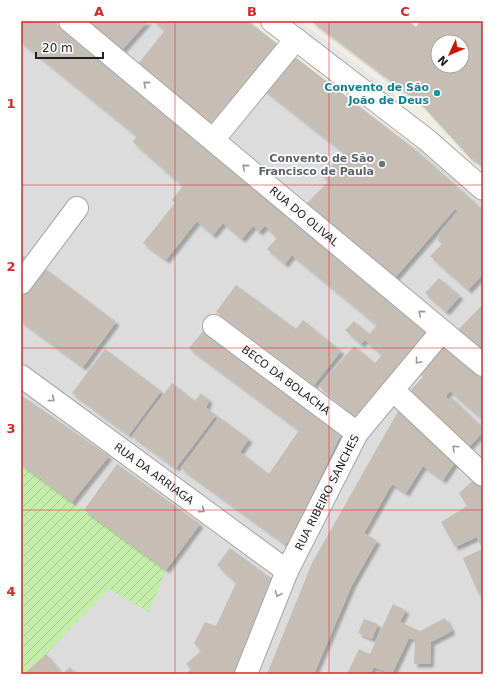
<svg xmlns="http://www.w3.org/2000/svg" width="504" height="695" font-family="'DejaVu Sans',sans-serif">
<defs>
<pattern id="garden-furrows" width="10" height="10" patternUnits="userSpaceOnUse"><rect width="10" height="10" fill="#c3eda8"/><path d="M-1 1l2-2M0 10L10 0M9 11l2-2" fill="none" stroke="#a7cb90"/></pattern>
<filter id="shadow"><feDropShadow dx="3.5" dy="3.5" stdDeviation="1" flood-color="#0004"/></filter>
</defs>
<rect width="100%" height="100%" fill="#f0eee5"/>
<!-- residential -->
<path fill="#dddcdc" d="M 21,21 L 250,21 L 280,46 L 416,148 L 477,172 L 483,177 L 483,674 L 21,674 Z"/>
<!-- garden -->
<path fill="url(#garden-furrows)" d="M 21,464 L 166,570 L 149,612 L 109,589 L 46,654 L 24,674 L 21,674 Z"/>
<!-- parking -->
<path fill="#e7e7e7" d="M 289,21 L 300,21 L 342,53 L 394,93 L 395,103 Z"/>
<!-- building -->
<path fill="#c6bdb4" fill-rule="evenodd" filter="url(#shadow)" d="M 21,21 L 53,21 L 428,333 L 357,420 L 319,386 L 354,346 L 375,363 L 382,355 L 365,340 L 361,344 L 345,330 L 354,321 L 369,334 L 377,325 L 292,255 L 285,264 L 267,249 L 277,238 L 265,226 L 259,232 L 253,226 L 242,239 L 223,223 L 213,235 L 197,221 L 166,260 L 143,243 L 175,203 L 172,200 L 183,186 L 133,142 L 137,136 L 21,42 Z
M 87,21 L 148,21 L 122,50 Z
M 153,21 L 247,21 L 280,46 L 216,128 L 139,63 L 165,30 Z
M 311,21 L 408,21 L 416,27 L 421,21 L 483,21 L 483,168 L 473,159 L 472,160 L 421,104 ZM 438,42 L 462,42 L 462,66 L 438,66 Z
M 291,54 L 418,152 L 483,210 L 483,274 L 468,290 L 430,256 L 442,244 L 438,241 L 440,232 L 458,211 L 455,209 L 393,280 L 305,205 L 329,181 L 322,176 L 343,152 L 263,89 Z
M 21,254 L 25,257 L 21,263 Z
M 43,267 L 116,322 L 83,367 L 21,321 L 21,296 Z
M 439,278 L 460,296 L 446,312 L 425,293 Z
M 236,285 L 296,329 L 303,320 L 341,351 L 314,385 L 216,312 Z
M 483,304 L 483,352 L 456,332 Z
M 208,325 L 315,405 L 340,436 L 290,541 L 285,544 L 181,468 L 219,417 L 249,439 L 240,452 L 269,474 L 299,430 L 189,348 Z
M 443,340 L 483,373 L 483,420 L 450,391 L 446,396 L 448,400 L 451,397 L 483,428 L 483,432 L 468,448 L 409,392 L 424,376 L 417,370 Z
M 105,349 L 161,391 L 129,435 L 72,393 Z
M 172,383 L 195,401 L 201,393 L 209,400 L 206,408 L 216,415 L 176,468 L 132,436 Z
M 21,395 L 109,456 L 72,502 L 21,464 Z
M 401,406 L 458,458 L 443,480 L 423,466 L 406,493 L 392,484 L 364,533 L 377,541 L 352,585 L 314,674 L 267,674 L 312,563 Z
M 117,464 L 200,524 L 166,570 L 84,510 Z
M 478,476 L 483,482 L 483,593 L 479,595 L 463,558 L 482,549 L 477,537 L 455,547 L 441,522 L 467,506 L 459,493 Z
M 230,548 L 272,579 L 250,637 L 234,674 L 186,674 L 191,669 L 186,664 L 201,651 L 194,643 L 205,622 L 216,626 L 236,583 L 217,565 Z
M 393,604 L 406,610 L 400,622 L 420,631 L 445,618 L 452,631 L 431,642 L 430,664 L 414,664 L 415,640 L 409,638 L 392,674 L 374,667 L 370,674 L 347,674 L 359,649 L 370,654 Z
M 364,619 L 378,624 L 372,639 L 358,633 Z
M 46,654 L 62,674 L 70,667 L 76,674 L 24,674 Z"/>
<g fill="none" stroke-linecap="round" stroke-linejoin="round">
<!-- minor casing -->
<g stroke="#a6a6a6" stroke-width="24">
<g id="minor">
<path id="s1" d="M 70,21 L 483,365"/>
<path d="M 272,21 L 427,140 L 483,189"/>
<path d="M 213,140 L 296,39"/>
<path d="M 21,283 L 77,208"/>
<path id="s2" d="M 214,326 L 357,433"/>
<path id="s3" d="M 21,376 L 287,571"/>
<path d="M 393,390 L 483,475"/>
<path id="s4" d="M 246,674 L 287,571 L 357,433 L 442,331"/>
</g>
</g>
<!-- minor -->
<use href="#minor" stroke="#fff" stroke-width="22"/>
</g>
<!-- one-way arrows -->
<defs><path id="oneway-chevron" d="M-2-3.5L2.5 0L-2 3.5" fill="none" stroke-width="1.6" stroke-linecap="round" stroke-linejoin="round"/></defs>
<g stroke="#9a9a9a">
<use href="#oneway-chevron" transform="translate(146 84) rotate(-140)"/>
<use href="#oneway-chevron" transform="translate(245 167) rotate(-140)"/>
<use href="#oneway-chevron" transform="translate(421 313) rotate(-140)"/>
<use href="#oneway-chevron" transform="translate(418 361) rotate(130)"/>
<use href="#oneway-chevron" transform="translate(52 399) rotate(36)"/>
<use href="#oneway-chevron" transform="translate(455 448) rotate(-137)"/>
<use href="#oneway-chevron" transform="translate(202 510) rotate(36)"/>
<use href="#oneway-chevron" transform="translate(278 594) rotate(112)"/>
</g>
<!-- grid -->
<path fill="none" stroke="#d62828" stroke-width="1" stroke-opacity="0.55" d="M 175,21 L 175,674M 329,21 L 329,674M 21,185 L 483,185M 21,348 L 483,348M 21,510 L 483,510"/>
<!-- markers -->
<circle fill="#0f9aa8" stroke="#fff" stroke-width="1.5" cx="437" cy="93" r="4"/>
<circle fill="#6b7280" stroke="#fff" stroke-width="1.5" cx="382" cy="164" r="4"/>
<g text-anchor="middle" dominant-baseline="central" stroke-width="3.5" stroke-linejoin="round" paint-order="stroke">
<!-- culture labels -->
<g font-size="11" font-weight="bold" fill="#0d838f" stroke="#fff" text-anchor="end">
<text x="429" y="87">Convento de São<tspan x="429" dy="13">João de Deus</tspan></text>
</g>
<!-- worship labels -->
<g font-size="11" font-weight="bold" fill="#5b616d" stroke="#fff" text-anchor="end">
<text x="374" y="158">Convento de São<tspan x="374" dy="13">Francisco de Paula</tspan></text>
</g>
<!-- street labels -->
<g font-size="11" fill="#1f1f1f" stroke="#fff">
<text stroke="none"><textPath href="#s1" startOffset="305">RUA DO OLIVAL</textPath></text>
<text stroke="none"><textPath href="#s2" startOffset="90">BECO DA BOLACHA</textPath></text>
<text stroke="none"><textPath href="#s3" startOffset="165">RUA DA ARRIAGA</textPath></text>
<text stroke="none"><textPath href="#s4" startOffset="199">RUA RIBEIRO SANCHES</textPath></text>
</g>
</g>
<!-- border -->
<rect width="504" height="695" fill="none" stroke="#ffffff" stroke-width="44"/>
<!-- north arrow -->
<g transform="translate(450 54) rotate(226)"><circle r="19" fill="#ffffff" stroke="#a5a5a5"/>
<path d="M0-3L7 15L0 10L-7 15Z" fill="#ce1400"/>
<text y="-6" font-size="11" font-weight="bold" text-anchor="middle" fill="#1f1f1f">N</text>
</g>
<!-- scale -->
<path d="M36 52v6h67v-6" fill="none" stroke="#1f1f1f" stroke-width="2"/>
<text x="42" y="52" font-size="12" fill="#1f1f1f" stroke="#ffffff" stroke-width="3" paint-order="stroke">20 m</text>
<rect x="22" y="22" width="460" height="651" fill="none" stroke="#d62828" stroke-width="1.5"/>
<g font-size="13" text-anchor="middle" font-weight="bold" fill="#d62828">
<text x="99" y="16">A</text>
<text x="252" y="16">B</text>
<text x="405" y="16">C</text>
<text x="11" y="108">1</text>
<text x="11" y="271">2</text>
<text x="11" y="433">3</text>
<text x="11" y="596">4</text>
</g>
</svg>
